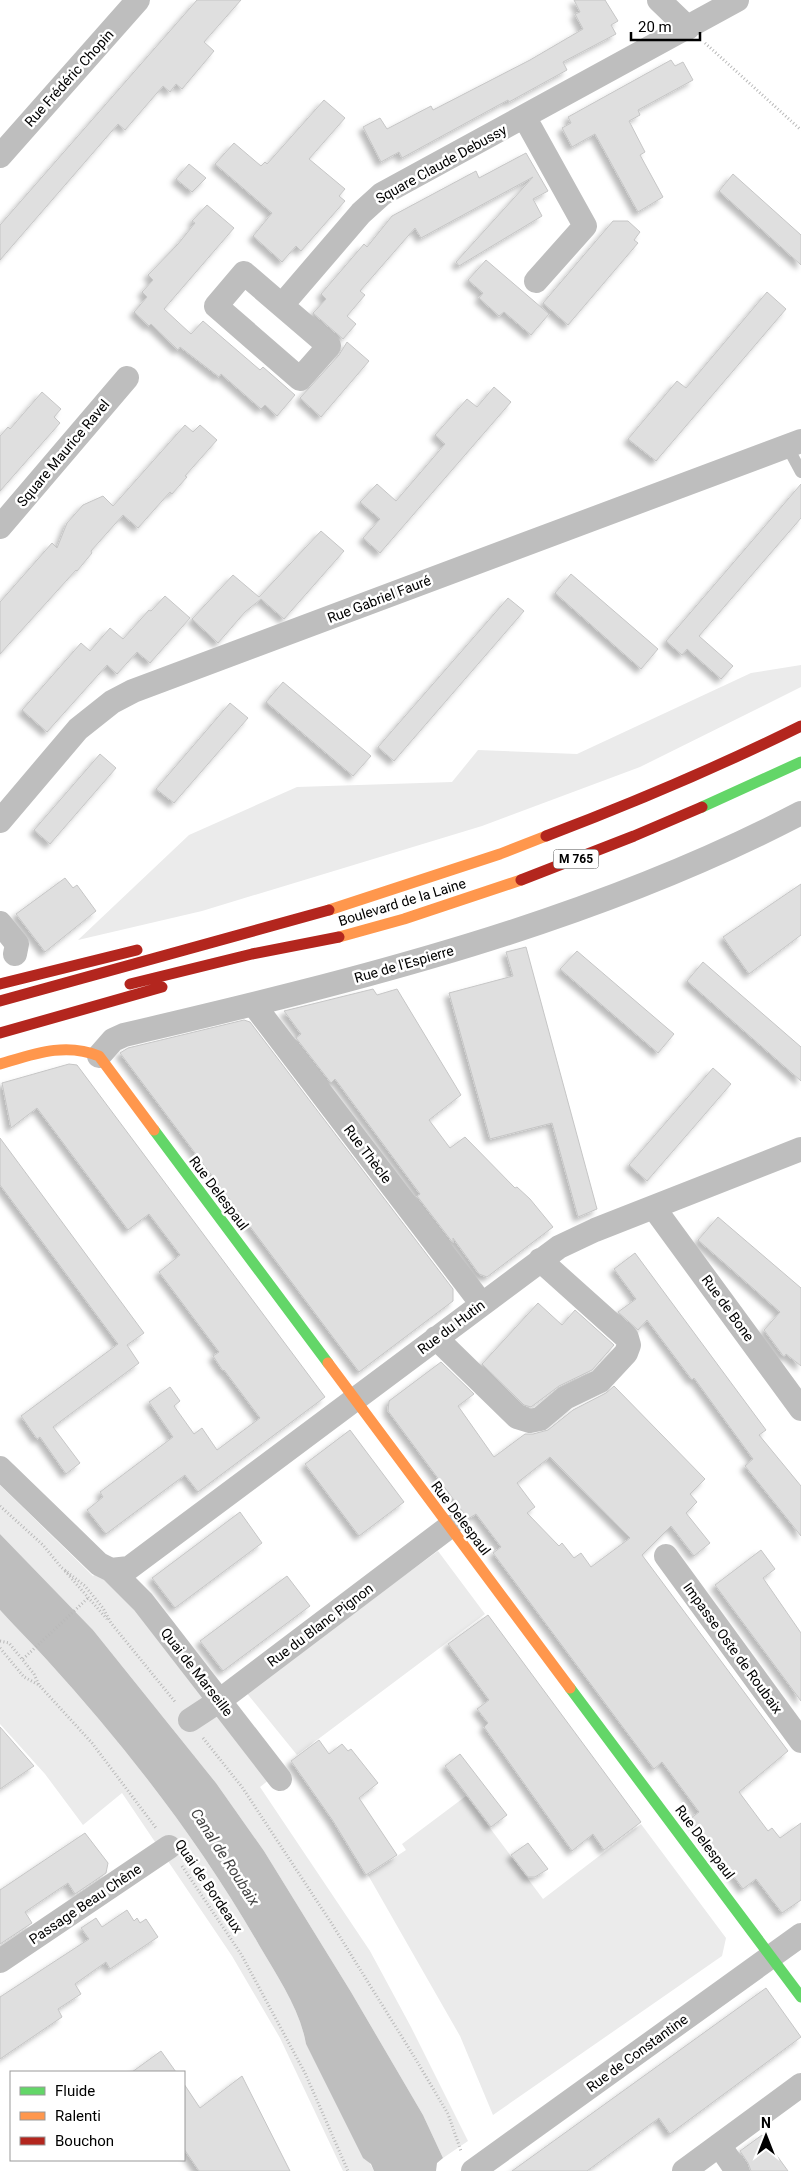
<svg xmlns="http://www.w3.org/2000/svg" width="801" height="2171" font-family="Roboto,sans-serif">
<defs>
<filter id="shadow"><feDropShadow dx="-4.5" dy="4.5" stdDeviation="2.5" flood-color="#0004"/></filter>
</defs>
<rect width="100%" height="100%" fill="#fff"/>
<!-- green -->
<path fill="#ebebeb" d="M 801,665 L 801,687 L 640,767 L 482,826 L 202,911 L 78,940 L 189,835 L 297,787 L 452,782 L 478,750 L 577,754 L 751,673 Z
M 0,1485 L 93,1576 L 99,1571 L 117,1581 L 274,1776 L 260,1787 L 370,1951 L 411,2027 L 468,2141 L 443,2158 L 423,2115 L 351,1992 L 264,1851 L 216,1783 L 93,1630 L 0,1534 Z
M 438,1551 L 485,1614 L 297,1755 L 245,1691 Z
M 0,1610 C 15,1627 32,1643 47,1660 C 127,1748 200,1842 259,1945 C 277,1976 300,2009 306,2044 L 374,2171 L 343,2171 L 280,2038 L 232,1956 L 122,1793 L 83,1825 L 45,1774 L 0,1724 Z
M 466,1796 L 543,1899 L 641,1824 L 726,1938 L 722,1956 L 493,2115 L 460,2036 L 368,1875 L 406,1850 L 402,1844 Z"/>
<!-- water -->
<path fill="#bebebe" d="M 0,1534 L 93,1630 L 216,1783 L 264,1851 L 351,1992 L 423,2115 L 443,2158 L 437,2163 L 436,2171 L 374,2171 L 371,2164 L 363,2158 L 306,2044 C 300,2009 277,1976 259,1945 C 200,1842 127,1748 47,1660 C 32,1643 15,1627 0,1610 Z"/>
<!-- building -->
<path fill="#dfdfdf" stroke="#c6c6c6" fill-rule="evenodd" filter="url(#shadow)" d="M 197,0 L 241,0 L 204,42 L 214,51 L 182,89 L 176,84 L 170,92 L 163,86 L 125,130 L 118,124 L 0,260 L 0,225 Z
M 574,0 L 605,0 L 618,21 L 611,25 L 616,34 L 563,62 L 567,70 L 509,102 L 508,100 L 402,158 L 399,152 L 381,162 L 363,127 L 380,118 L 387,129 L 431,106 L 433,110 L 530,60 L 583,29 L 575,14 L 580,12 Z
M 671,60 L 675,66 L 683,62 L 693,80 L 638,110 L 640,115 L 629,121 L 645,152 L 640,155 L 663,197 L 638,212 L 595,134 L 572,147 L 562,128 L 571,123 L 568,117 Z
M 324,100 L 345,118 L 309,159 L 345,189 L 339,196 L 345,201 L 301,251 L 296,246 L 282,262 L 253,236 L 272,213 L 215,164 L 234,143 L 261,166 L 265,162 L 267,164 Z
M 526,153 L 548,191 L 533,199 L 542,216 L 459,266 L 456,262 L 533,177 L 421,238 L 415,228 L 360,291 L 365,295 L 347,316 L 356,324 L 343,339 L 313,313 L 326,299 L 321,294 L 364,244 L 367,247 L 392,216 L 476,171 L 479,178 Z
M 189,164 L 206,178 L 192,192 L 176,179 Z
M 733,174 L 801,235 L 801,265 L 719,191 Z
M 207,205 L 234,228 L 164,309 L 191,334 L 203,321 L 260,370 L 263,367 L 295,395 L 277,416 L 265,405 L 261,409 L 221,374 L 219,377 L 180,347 L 178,350 L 151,324 L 149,326 L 134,312 L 147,297 L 142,292 L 153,280 L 148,275 L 178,244 L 195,223 L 192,221 Z
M 613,221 L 628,221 L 640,232 L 634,240 L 638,243 L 568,325 L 543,303 Z
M 486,260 L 549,314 L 531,335 L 504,312 L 499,316 L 479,298 L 483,293 L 468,280 Z
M 767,292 L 786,309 L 656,461 L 628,439 L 677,381 L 686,388 Z
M 347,342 L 369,361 L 321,417 L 300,398 L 339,355 Z
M 494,387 L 511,402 L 380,553 L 363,538 L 380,519 L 360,502 L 377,484 L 396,501 L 445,444 L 435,435 L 467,399 L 477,407 Z
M 42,392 L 61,409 L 54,417 L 60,423 L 0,491 L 0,436 L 8,427 L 10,429 Z
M 185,425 L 193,432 L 200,425 L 217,440 L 185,476 L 187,477 L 172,494 L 170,492 L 138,528 L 123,515 L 91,551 L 92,553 L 77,571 L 76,570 L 0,654 L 0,602 L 52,543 L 57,548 L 67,523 L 83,505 L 103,496 L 113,506 Z
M 801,484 L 801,518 L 699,636 L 733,666 L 721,679 L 687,649 L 682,655 L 666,641 Z
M 321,531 L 344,551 L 284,619 L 261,599 L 245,612 L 218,643 L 192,619 L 233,575 L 259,597 Z
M 571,574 L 658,649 L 641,669 L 555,593 Z
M 165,596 L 190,618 L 150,663 L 137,652 L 117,674 L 107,665 L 47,732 L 22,710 L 81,643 L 90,651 L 110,628 L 123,639 L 149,610 L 151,611 Z
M 508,598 L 524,611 L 394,761 L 378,747 Z
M 283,682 L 371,756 L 353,776 L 266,702 Z
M 230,703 L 248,718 L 174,803 L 156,789 Z
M 100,754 L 116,768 L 50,844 L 34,830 Z
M 65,878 L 73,888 L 77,885 L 96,911 L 45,952 L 16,914 Z
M 801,884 L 801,935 L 749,974 L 723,937 Z
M 526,947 L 597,1209 L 578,1217 L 552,1123 L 490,1139 L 449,993 L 513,976 L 506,952 Z
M 577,951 L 674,1034 L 658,1053 L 560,969 Z
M 703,962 L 801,1047 L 801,1081 L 687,981 Z
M 373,989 L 377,995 L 397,989 L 461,1095 L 429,1120 L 450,1148 L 465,1137 L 515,1188 L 517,1187 L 530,1199 L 553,1227 L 487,1277 L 479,1274 L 453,1238 L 453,1243 L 417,1196 L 420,1194 L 335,1079 L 331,1083 L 296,1038 L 301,1034 L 284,1011 Z
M 244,1020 L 250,1022 L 453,1289 L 453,1301 L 359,1372 L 120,1053 L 128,1048 Z
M 69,1064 L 77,1065 L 325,1397 L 198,1492 L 185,1475 L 106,1534 L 87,1510 L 103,1497 L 100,1492 L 173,1437 L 149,1402 L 170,1387 L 180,1401 L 174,1406 L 194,1434 L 202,1428 L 217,1450 L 260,1418 L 224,1370 L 223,1371 L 213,1356 L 219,1352 L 159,1272 L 180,1255 L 149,1214 L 128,1230 L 37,1108 L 11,1128 L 2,1083 Z
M 713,1068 L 731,1084 L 647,1181 L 629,1165 Z
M 0,1138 L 144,1333 L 127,1345 L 139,1363 L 53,1427 L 80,1463 L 66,1474 L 40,1437 L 37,1439 L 21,1416 L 118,1344 L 0,1185 Z
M 718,1217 L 801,1288 L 801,1366 L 786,1354 L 784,1357 L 764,1330 L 780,1312 L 698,1240 Z
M 635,1253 L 766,1430 L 759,1435 L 801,1486 L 801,1536 L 745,1466 L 753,1459 L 694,1378 L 692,1380 L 647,1320 L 638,1330 L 618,1312 L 636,1299 L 614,1269 Z
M 538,1303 L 562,1325 L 575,1310 L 614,1345 L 592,1370 L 559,1386 L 531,1407 L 524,1405 L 482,1364 Z
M 441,1362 L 474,1394 L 458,1406 L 494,1457 L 525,1434 L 533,1434 L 548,1430 L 573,1410 L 606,1393 L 614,1386 L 705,1479 L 690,1494 L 697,1502 L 686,1513 L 710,1543 L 694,1556 L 671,1526 L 642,1555 L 788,1751 L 739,1792 L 768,1831 L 772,1828 L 780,1838 L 801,1823 L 801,1900 L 782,1913 L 756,1879 L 743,1889 L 691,1818 L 699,1812 L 662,1762 L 654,1769 L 493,1553 L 501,1547 L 476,1514 L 468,1519 L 388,1411 L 389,1401 ZM 550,1457 L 630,1538 L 591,1567 L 581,1553 L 574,1558 L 562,1543 L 559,1546 L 527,1513 L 535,1507 L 517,1483 Z
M 350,1430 L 404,1502 L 359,1536 L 305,1464 Z
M 240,1512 L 262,1543 L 175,1608 L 152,1578 Z
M 761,1550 L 775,1569 L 763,1578 L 801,1633 L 801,1701 L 715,1585 Z
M 287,1576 L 310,1606 L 223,1671 L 200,1641 Z
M 488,1615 L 641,1822 L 604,1850 L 593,1834 L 572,1851 L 484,1727 L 488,1723 L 477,1709 L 489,1700 L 448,1644 Z
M 0,1727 L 34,1766 L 0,1789 Z
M 319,1740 L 329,1754 L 342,1744 L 348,1751 L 351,1749 L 378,1783 L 359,1798 L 397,1855 L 366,1875 L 333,1821 L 291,1761 Z
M 460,1754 L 507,1815 L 491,1827 L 445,1766 Z
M 85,1833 L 108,1863 L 106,1873 L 75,1894 L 68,1883 L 25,1912 L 32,1923 L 0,1944 L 0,1890 Z
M 528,1843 L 548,1869 L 535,1877 L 528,1877 L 511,1855 Z
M 127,1910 L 134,1921 L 137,1918 L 140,1923 L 146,1919 L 158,1937 L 110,1969 L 106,1962 L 75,1984 L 81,1994 L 58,2009 L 62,2017 L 0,2059 L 0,1997 L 89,1939 L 81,1928 L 96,1918 L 102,1927 Z
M 766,1988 L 801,2037 L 670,2134 L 659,2118 L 587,2171 L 512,2171 Z
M 161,2051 L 176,2072 L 132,2072 Z
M 242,2076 L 290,2171 L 199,2171 L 184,2149 L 184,2084 L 200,2108 Z
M 762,2135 L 788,2171 L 751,2171 L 748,2163 L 740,2151 Z"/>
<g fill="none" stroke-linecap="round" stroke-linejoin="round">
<!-- path -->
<path stroke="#b9b9b9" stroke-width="3" stroke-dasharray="1 2.5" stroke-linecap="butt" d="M 705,43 L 801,130
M 0,1506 L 43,1545 L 61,1567 L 85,1586 L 103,1608 L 111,1623 L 176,1703
M 65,1571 L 107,1619
M 0,1641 L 9,1643 L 34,1674 L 39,1685
M 0,1648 L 24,1677 L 39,1685 L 92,1743 L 156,1828
M 23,1659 L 88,1598
M 203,1738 L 242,1787 L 332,1924 L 415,2058 L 448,2114 L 461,2151
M 182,1866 L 241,1954 L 305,2073 L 348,2171"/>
<!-- lane -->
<path stroke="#bebebe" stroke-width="12" d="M 787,446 L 801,472"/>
<!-- street -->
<path stroke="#bebebe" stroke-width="24" d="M 659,0 L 688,28
M 525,118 L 585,226 L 536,281
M 0,156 L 138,0
M 244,273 L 329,346 L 300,379 L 216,306 Z
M 282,305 L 361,213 L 382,194 L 737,0
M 0,527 L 127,378
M 0,821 L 78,729 L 112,702 L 133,691 L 801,441
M 0,923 L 17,944 L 15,954
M 254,1005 L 481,1303
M 99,1056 L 113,1040 L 124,1035 C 355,981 590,923 801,813
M 654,1208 L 801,1409
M 436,1338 L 517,1417 L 530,1421 L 540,1419 L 565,1398 L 600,1381 L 626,1353 L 629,1345 L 627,1338 L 540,1260
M 0,1468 L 99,1564 L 111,1570 L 129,1568 L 559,1247 L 595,1230 L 801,1149
M 666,1556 L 801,1741
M 111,1570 L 143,1602 L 280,1779
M 190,1720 L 219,1701 L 449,1527
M 0,1961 L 169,1847
M 719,2145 L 737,2171
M 473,2171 L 801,1935
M 684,2171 L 801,2085"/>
<!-- fast -->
<path stroke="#63d668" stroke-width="11" d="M 702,807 L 801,762
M 154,1130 L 328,1363
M 570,1688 L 801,1997"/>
<!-- slow -->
<path stroke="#ff974d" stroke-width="11" d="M 329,910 L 500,854 L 546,836
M 339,937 L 404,919 L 521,880
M 0,1064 C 34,1054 65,1042 99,1056 L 154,1130
M 328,1363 L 570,1688"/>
<!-- jam -->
<path stroke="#b3261e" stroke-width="11" d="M 546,836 C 633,803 718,767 801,726
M 521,880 L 634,836 L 702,807
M 0,984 L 137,950
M 130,984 L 252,954 L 339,937
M 0,1001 L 329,910
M 0,1033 L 162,987"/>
</g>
<g text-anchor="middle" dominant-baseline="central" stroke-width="5" stroke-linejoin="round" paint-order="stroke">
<!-- shield labels -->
<rect fill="#fff" stroke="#4c4c4c" stroke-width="1" x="553.5" y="849.5" width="45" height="19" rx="4"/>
<g font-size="12" font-weight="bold" fill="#000">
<text x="576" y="859">M 765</text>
</g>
<!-- street labels -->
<g font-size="14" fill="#000" stroke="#fff">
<text transform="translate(69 78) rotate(-48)">Rue Frédéric Chopin</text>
<text transform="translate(441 164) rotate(-29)">Square Claude Debussy</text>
<text transform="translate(63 453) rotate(-50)">Square Maurice Ravel</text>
<text transform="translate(379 599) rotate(-21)">Rue Gabriel Fauré</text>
<text transform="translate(402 902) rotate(-17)">Boulevard de la Laine</text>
<text transform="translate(404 964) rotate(-16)">Rue de l'Espierre</text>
<text transform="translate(368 1154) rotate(53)">Rue Thècle</text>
<text transform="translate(219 1193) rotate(53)">Rue Delespaul</text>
<text transform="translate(728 1308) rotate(54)">Rue de Bone</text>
<text transform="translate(451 1327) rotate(-37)">Rue du Hutin</text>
<text transform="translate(461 1518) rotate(53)">Rue Delespaul</text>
<text transform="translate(320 1625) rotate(-37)">Rue du Blanc Pignon</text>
<text transform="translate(733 1648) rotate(54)">Impasse Oste de Roubaix</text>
<text transform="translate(197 1672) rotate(52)">Quai de Marseille</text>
<text transform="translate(705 1842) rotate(53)">Rue Delespaul</text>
<text transform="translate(209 1886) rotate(56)">Quai de Bordeaux</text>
<text transform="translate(85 1904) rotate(-34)">Passage Beau Chêne</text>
<text transform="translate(637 2053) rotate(-36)">Rue de Constantine</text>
</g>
<!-- water labels -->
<g font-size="15" font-style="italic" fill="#434343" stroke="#fff">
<text transform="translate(225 1857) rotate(57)">Canal de Roubaix</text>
</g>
</g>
<!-- legend -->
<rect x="10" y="2071" width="175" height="90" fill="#ffffff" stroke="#999999"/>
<rect x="20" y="2087" width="25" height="8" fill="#63d668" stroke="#999999"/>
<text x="55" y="2096" font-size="15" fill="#000000">Fluide</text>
<rect x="20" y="2112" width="25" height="8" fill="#ff974d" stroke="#999999"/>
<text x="55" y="2121" font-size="15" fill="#000000">Ralenti</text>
<rect x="20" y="2137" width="25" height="8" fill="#b3261e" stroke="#999999"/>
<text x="55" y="2146" font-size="15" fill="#000000">Bouchon</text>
<!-- north arrow -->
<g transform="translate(766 2136)" stroke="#ffffff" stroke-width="4" paint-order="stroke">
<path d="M0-4L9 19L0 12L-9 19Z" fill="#000000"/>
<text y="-8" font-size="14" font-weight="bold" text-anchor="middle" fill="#000000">N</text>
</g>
<!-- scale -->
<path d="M631 32v8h69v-8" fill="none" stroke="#000000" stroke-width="2.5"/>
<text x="638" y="32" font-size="15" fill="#000000" stroke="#ffffff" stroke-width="4" paint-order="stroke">20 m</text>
</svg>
